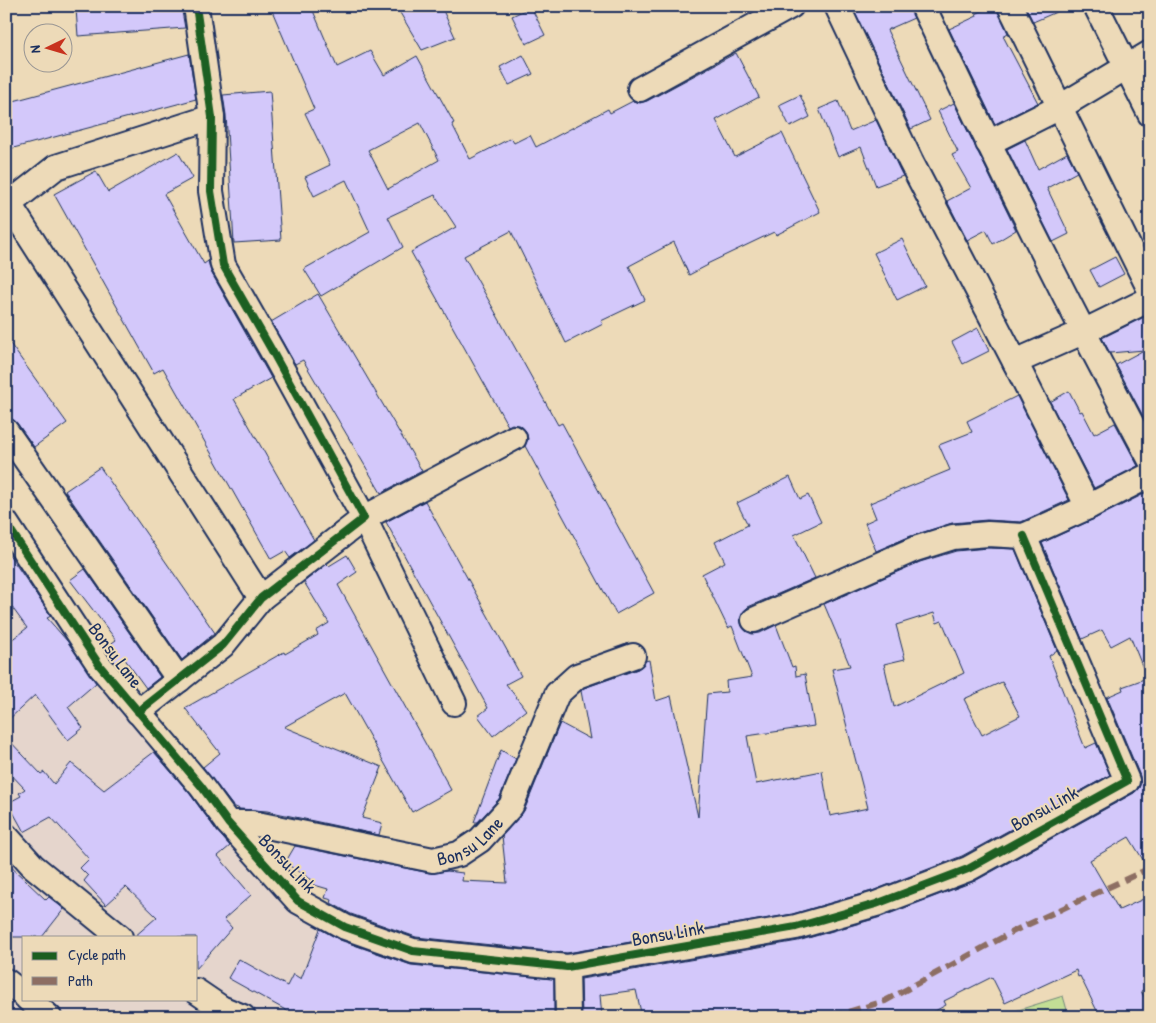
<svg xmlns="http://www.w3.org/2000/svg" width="1156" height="1023" font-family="'Patrick Hand',sans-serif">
<rect width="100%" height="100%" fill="#eddab8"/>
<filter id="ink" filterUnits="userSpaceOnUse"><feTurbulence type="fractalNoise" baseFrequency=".02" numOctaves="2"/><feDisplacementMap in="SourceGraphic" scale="10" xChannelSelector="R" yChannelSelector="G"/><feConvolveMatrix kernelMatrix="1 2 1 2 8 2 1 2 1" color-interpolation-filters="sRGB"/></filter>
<g filter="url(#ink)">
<!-- built -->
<path fill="#e5d5cc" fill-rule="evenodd" d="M 6,512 L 202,790 L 303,895 L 426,955 L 566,974 L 572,1017 L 6,1017 ZM 24,937 L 196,937 L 196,999 L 24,999 Z"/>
<!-- green -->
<path fill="#c3de95" stroke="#6f867a" d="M 1063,996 L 1069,1017 L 996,1017 Z"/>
<!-- building -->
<path fill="#d3c8fa" stroke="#1b2f5e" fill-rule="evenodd" d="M 110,6 L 181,6 L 185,28 L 78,36 L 76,9 Z
M 270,6 L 311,6 L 337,67 L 370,51 L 384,75 L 417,56 L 454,123 L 452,124 L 470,159 L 511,138 L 514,143 L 530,135 L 536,147 L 608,109 L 610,113 L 633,101 L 640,103 L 647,101 L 736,53 L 759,97 L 716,120 L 735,157 L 782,133 L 820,212 L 776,235 L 774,232 L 707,264 L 708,265 L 689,275 L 674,242 L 629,266 L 645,300 L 601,321 L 603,324 L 566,343 L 511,231 L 464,256 L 558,425 L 562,423 L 654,593 L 616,614 L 525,446 L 528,439 L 526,431 L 521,426 L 512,424 L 508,426 L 411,252 L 456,227 L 435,195 L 388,217 L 403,247 L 321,296 L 304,269 L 370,232 L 346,180 L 314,196 L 305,177 L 330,165 L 305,113 L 314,109 ZM 420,123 L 439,160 L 388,189 L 368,150 Z
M 396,6 L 441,6 L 455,37 L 422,50 Z
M 868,6 L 909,6 L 914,18 L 887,30 L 930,120 L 911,129 L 855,13 Z
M 991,6 L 996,6 L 1008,33 L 1003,36 L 1038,103 L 995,124 L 949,29 L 977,16 L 976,14 Z
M 1025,6 L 1070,6 L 1033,22 Z
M 531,7 L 545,35 L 526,44 L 512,16 Z
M 189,54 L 196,99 L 6,150 L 6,103 Z
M 523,55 L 533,74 L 509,85 L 500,67 Z
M 270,91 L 281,240 L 234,243 L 226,115 L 223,95 Z
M 800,95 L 810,117 L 790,127 L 779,105 Z
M 838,101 L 850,131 L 876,120 L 903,176 L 876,186 L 861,147 L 838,157 L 819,109 Z
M 954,103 L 1016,230 L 993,244 L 986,230 L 967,240 L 947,201 L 971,188 L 952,155 L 958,152 L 938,111 Z
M 1025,140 L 1038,169 L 1067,153 L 1077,172 L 1047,188 L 1069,234 L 1053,242 L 1007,149 Z
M 178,152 L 193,178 L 164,194 L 204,264 L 208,261 L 211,272 L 271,378 L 234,399 L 314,540 L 290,558 L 285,551 L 271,559 L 163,368 L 154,373 L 54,194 L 96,171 L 108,192 Z
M 902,239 L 925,286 L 897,300 L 874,253 Z
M 1115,257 L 1124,274 L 1099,287 L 1090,270 Z
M 318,294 L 422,471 L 381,493 L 303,360 L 295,364 L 271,322 Z
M 1150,314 L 1150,429 L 1116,365 L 1144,350 L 1110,353 L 1102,338 Z
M 978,328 L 989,351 L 963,364 L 952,342 Z
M 6,338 L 67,423 L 34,447 L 17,423 L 6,415 Z
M 1069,391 L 1080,412 L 1082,411 L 1094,434 L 1115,423 L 1138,466 L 1094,488 L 1050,402 Z
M 1017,396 L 1069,500 L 1021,522 L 987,520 L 952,523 L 911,536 L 876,551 L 865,523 L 876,518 L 870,503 L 950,470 L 939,445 L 972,432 L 967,421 Z
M 100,467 L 215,633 L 182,660 L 65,491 Z
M 790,477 L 800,499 L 808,495 L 821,522 L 794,535 L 815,578 L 748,607 L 743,612 L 740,619 L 742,626 L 746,631 L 752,634 L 760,633 L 776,625 L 792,667 L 795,666 L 796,676 L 805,674 L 814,726 L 747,736 L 756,784 L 822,771 L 830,816 L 868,808 L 832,669 L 850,666 L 824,604 L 920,562 L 956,551 L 988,548 L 1015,549 L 1057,650 L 1049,656 L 1085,748 L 1096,743 L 1110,775 L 962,856 L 872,891 L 793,914 L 567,953 L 416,937 L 351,914 L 331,903 L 332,900 L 325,898 L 328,889 L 311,884 L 312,880 L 285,863 L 295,846 L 430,873 L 447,871 L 463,873 L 462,881 L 507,883 L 502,836 L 524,811 L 560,723 L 590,739 L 581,691 L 584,688 L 638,669 L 643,665 L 645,661 L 649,660 L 656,701 L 671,696 L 698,817 L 707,694 L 727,692 L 726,681 L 752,677 L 732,626 L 728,628 L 702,574 L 725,562 L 715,542 L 748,525 L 737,503 ZM 934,613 L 937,623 L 942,621 L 964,673 L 894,707 L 884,664 L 905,659 L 896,625 ZM 1002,682 L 1020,716 L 982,735 L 964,699 Z
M 1150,491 L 1150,871 L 1129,837 L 1090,860 L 1119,910 L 1150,896 L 1150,987 L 1141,991 L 1150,1008 L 1150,1017 L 1100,1017 L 1080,976 L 1078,977 L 1076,970 L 1005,1003 L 992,977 L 944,1001 L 946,1005 L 924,1017 L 642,1017 L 636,990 L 600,995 L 602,1017 L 582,1017 L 581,979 L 798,941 L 881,917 L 975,881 L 1134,793 L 1139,788 L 1141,783 L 1140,776 L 1107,697 L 1123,690 L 1122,687 L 1147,678 L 1130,636 L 1111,646 L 1102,630 L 1082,639 L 1042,543 L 1094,519 Z
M 425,501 L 521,676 L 506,684 L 526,710 L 493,736 L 478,716 L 488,708 L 386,522 Z
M 6,550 L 51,616 L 47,618 L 68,642 L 96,683 L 68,707 L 83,728 L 68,740 L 35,695 L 6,722 L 6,644 L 27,628 L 6,599 Z
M 347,555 L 357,572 L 338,585 L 451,790 L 412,812 L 345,693 L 284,727 L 382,767 L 362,818 L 382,823 L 379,835 L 267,811 L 240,809 L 233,806 L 203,767 L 220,753 L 185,708 L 284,652 L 285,654 L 318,635 L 316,631 L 329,623 L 304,582 L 327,564 L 329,566 Z
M 85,569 L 160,677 L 146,688 L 124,658 L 117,665 L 105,648 L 116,640 L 70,580 Z
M 6,737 L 41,774 L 44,772 L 54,784 L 71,763 L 104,790 L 154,752 L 190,794 L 217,831 L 230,846 L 218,856 L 251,895 L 224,919 L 232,928 L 196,969 L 196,937 L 134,937 L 157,917 L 126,887 L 106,905 L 84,881 L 88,876 L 80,868 L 89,859 L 51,817 L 24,832 L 8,803 L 21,796 L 19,793 L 25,789 L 6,769 Z
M 501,750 L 516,759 L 499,799 L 478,822 L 474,822 Z
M 6,862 L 46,900 L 49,897 L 64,909 L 42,937 L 6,937 Z
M 320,929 L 340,940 L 411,965 L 554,979 L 554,1017 L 298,1017 L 228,978 L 239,959 L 287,986 L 293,974 L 301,979 Z"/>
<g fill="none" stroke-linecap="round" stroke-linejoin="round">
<!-- minor casing -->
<g stroke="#1b2f5e" stroke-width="28">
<g id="minor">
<path d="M 837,6 L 911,162 L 1015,362 L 1088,507"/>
<path d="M 923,6 C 995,159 1071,310 1150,459"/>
<path d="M 1010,6 L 1150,290"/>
<path d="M 1096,6 L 1150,114"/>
<path d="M 640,89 L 791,6"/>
<path d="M 212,117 L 56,167 L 9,204 L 261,598"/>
<path d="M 988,143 L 1060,107 L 1150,53"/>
<path d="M 1015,362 L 1083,332 L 1150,299"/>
<path d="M 6,431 L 179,680"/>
<path d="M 6,523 L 100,666 L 201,786 L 228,823 L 298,901 L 345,927 L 413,951 L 567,967 L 796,927 L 876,904 L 968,869 L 1127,781 L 1024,536"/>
<path d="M 754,620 L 915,549 L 953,537 L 988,534 L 1024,536 L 1088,507 L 1150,475"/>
<path d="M 454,703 L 364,518 L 514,438"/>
<path d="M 138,712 L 223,645 L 261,598 L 364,518 L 271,349 L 223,265 L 211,191 L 212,117 L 196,6"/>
<path id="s1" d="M 228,823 L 252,823 L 433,860 L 459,854 L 480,840 L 511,806 L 557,694 L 577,676 L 633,656"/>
<path d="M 6,836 L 33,866 L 120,937"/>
<path d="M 567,967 L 568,1017"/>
<path d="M 6,981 L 24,995"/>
<path d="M 196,991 L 221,1008 L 243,1017"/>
<path d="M 28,999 L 49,1017"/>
</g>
</g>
<!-- minor -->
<use href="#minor" stroke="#eddab8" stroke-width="24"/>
<!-- quiet -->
<path stroke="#8d6e63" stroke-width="6" stroke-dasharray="12 6" stroke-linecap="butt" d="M 831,1017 L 885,1001 L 1014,931 L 1150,868"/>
<!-- cycleway casing -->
<g stroke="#eddab8" stroke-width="11">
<path id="cycleway" d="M 6,523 L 100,666 L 201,786 L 228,823 L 298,901 L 345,927 L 413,951 L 567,967 L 796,927 L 876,904 L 968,869 L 1127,781 L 1024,536
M 138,712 L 223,645 L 261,598 L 364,518 L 271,349 L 223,265 L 211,191 L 212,117 L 196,6"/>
</g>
<!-- cycleway -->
<use href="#cycleway" stroke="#1b5e20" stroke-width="8"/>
</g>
</g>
<g text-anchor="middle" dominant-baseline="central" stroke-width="4" stroke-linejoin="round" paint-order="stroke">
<!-- street labels -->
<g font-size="19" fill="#1b2f5e" stroke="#eddab8">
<text transform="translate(116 655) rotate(53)">Bonsu Lane</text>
<text transform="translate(1044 808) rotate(-29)">Bonsu Link</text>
<text stroke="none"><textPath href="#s1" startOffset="251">Bonsu Lane</textPath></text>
<text transform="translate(288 863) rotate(46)">Bonsu Link</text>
<text transform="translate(668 933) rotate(-10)">Bonsu Link</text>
</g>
</g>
<!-- margin -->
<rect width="1156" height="1023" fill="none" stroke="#eddab8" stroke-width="25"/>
<rect x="12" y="12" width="1131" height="998" fill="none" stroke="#1b2f5e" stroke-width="2" filter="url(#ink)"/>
<!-- legend -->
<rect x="22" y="936" width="175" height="65" fill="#eddab8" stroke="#999694"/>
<rect x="32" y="952" width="25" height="8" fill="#1b5e20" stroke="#999694"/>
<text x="68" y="960" font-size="15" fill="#1b2f5e">Cycle path</text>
<rect x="32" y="977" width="25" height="8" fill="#8d6e63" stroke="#999694"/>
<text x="68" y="986" font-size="15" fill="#1b2f5e">Path</text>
<!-- north arrow -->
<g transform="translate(48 48) rotate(265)"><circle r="24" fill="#eddab8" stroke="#999694"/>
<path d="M0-4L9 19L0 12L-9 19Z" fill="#c8321e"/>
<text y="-8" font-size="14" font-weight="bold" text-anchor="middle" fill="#1b2f5e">N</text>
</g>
</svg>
